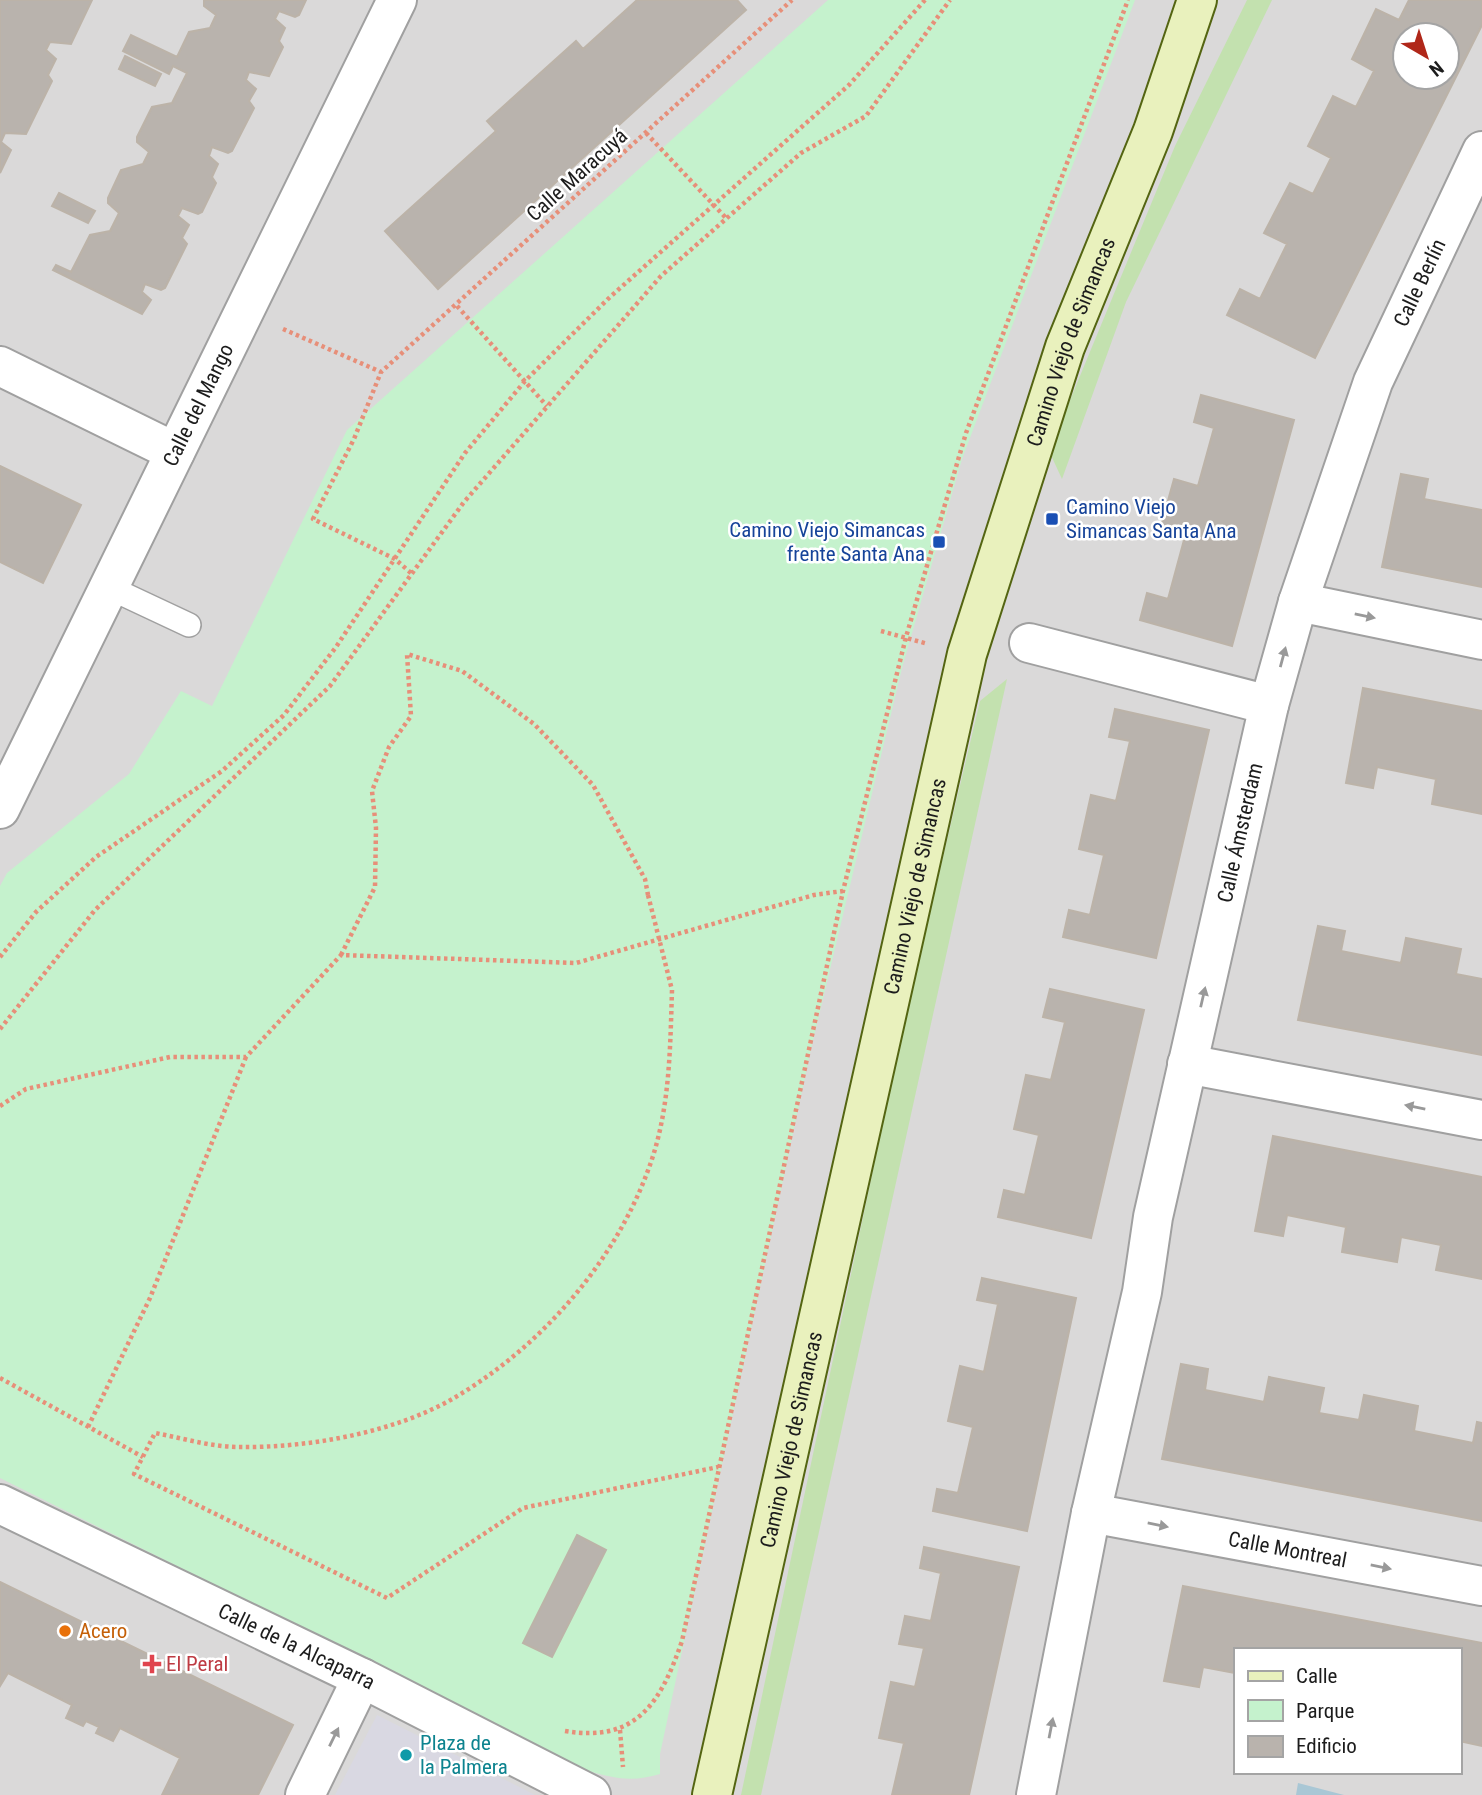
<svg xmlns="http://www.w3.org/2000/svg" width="1482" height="1795" font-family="'Roboto Condensed',sans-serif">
<rect width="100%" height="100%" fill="#eceae3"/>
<!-- residential -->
<path fill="#dad9d9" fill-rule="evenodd" d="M 0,0 L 1482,0 L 1482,1795 L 0,1795 ZM 1405,35 L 1447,35 L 1447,77 L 1405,77 ZM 1235,1650 L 1459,1650 L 1459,1772 L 1235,1772 Z"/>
<!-- grass -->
<path fill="#c3e1af" d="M 1247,0 L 1272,0 L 1126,302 L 1062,479 L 1049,451 L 1175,146 Z
M 1007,679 L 761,1795 L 741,1795 L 906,1014 L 980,701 Z"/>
<!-- park -->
<path fill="#c5f2cd" d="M 828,0 L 1135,0 L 962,459 L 902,668 L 811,1049 L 660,1754 L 660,1774 C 634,1782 615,1779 589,1771 L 0,1478 L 0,886 L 7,873 L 129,774 L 181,691 L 212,706 L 347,430 Z"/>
<!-- plaza -->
<path fill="#d9d8e2" d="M 377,1715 L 535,1795 L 335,1795 Z"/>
<!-- water -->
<path fill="#a9c7d5" d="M 1298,1783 L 1344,1795 L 1296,1795 Z"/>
<!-- building -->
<path fill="#b9b3ad" stroke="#bcb3a8" stroke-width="2" fill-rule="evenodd" d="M 0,0 L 92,0 L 71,44 L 50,42 L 46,50 L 56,59 L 48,75 L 52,81 L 26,134 L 5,133 L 1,142 L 11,150 L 0,173 Z
M 204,0 L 306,0 L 299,15 L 295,17 L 279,11 L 275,19 L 285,28 L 279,41 L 283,47 L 269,76 L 249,72 L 246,80 L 256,89 L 249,101 L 254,108 L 232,151 L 228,153 L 212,147 L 209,156 L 218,164 L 212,177 L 216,183 L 202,212 L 198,214 L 182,208 L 178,216 L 189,225 L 182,238 L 187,244 L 165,288 L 161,290 L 145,284 L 142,292 L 151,300 L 142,314 L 53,270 L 56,265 L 71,272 L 90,235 L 110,231 L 119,213 L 108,203 L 108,198 L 121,170 L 143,164 L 149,152 L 137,142 L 137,137 L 152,107 L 172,103 L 187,73 L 173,66 L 169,74 L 123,51 L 131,35 L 177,57 L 189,32 L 210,28 L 216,15 L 204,6 Z
M 637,0 L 737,0 L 746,10 L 438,289 L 385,231 L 496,131 L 487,121 L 576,41 L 583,49 Z
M 1409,0 L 1482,0 L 1482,25 L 1315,358 L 1227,315 L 1240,289 L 1260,299 L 1287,244 L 1264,233 L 1290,183 L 1313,194 L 1331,158 L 1308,146 L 1333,96 L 1356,107 L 1374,71 L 1352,59 L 1376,9 L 1399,20 ZM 1405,35 L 1447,35 L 1447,77 L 1405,77 Z
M 125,56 L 161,74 L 155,86 L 119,69 Z
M 59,193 L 95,211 L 88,223 L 52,206 Z
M 1201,395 L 1294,420 L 1232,646 L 1140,620 L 1147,593 L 1168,599 L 1184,540 L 1159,533 L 1174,479 L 1198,486 L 1214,428 L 1194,422 Z
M 0,466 L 81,505 L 43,583 L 0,562 Z
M 1401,474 L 1428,479 L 1424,499 L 1482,510 L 1482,587 L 1382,567 Z
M 1363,688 L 1482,711 L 1482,814 L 1432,804 L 1436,779 L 1377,767 L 1373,788 L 1346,783 Z
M 1115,709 L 1209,730 L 1156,958 L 1063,937 L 1069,910 L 1090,915 L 1104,855 L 1079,849 L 1091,795 L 1116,801 L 1130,741 L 1109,737 Z
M 1318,926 L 1345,931 L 1341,951 L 1401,963 L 1406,938 L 1461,949 L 1456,974 L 1482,979 L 1482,1055 L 1298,1020 Z
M 1050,989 L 1144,1010 L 1091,1238 L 998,1217 L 1004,1190 L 1025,1195 L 1039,1135 L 1014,1129 L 1026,1075 L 1051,1080 L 1065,1022 L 1043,1017 Z
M 1273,1136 L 1482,1177 L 1482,1279 L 1436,1270 L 1441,1245 L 1401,1237 L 1397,1262 L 1342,1252 L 1346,1227 L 1287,1215 L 1283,1236 L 1255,1231 Z
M 982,1278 L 1076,1298 L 1027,1531 L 933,1511 L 937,1489 L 958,1493 L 973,1427 L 948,1421 L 960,1366 L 984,1372 L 998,1304 L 977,1300 Z
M 1181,1364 L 1208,1369 L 1205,1390 L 1264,1402 L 1269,1377 L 1324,1388 L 1319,1413 L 1359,1420 L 1364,1395 L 1418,1406 L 1414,1431 L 1473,1443 L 1477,1422 L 1482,1423 L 1482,1521 L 1162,1459 Z
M 577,1535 L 606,1550 L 552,1657 L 523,1643 Z
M 924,1547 L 1019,1567 L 969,1795 L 892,1795 L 904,1743 L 879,1738 L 891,1682 L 915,1687 L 924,1648 L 899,1644 L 905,1616 L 931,1621 L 941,1573 L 920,1568 Z
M 0,1582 L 293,1725 L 258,1795 L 162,1795 L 180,1758 L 120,1728 L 113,1741 L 96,1733 L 99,1727 L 86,1721 L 83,1726 L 66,1718 L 72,1705 L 8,1673 L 0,1686 Z
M 1183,1586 L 1482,1643 L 1482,1746 L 1459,1741 L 1459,1650 L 1235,1650 L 1235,1673 L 1203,1667 L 1199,1687 L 1164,1681 Z"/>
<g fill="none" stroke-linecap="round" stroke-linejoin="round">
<!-- lane casing -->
<g stroke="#a0a0a0" stroke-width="26">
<path id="lane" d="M 108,587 L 189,625"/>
</g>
<!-- street casing -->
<g stroke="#a0a0a0" stroke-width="42">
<g id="street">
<path d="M 0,366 L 175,452"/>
<path d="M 1298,602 L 1482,640"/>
<path d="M 1029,643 L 1269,705"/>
<path id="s1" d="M 0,809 L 397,0"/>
<path d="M 1187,1064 L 1482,1120"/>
<path id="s2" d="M 0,1504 L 362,1678 L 591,1795"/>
<path id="s3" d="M 1091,1513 L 1482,1586"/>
<path d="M 305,1795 L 362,1678"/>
<path id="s4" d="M 1036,1795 L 1091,1513 L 1142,1292 L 1153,1217 L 1269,705 L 1298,602 L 1373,382 L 1482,151"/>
</g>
</g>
<!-- secondary casing -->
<g stroke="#546512" stroke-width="42">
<g id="secondary">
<path id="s5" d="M 712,1795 L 967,654 L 1065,347 L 1153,131 L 1197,0"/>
</g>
</g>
<!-- path -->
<path stroke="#e78f79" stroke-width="4.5" stroke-dasharray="3.5 3.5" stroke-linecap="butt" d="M 646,133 L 726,218
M 457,306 L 547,406
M 283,329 L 381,372
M 411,573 L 395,559 L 313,519 L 354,439 L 381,372 L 792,0
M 881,631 L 928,644
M 341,955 L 375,887 L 376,828 L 372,791 L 389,747 L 411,716 L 407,654 L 462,671 L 534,724 L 593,785 L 645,879 L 648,895
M 0,957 L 36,912 L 96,857 L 222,771 L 284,715 L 336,647 L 465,453 L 525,381 L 610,297 L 849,85 L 925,0
M 672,990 C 670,1052 670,1114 647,1173 C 612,1266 539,1348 454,1398 C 394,1433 307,1448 239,1447 C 211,1447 182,1438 155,1433 L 134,1474 L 387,1598 L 523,1508 L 718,1467
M 0,1029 L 95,910 L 330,686 L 464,502 L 661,276 L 801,153 L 866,116 L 950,0
M 0,1106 L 26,1089 L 170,1057 L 246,1057 L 341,955 L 576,963 L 814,895 L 843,891
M 0,1378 L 143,1457
M 88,1427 L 150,1298 L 246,1057
M 620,1730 L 623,1767
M 565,1731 C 637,1743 661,1702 682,1641 L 843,891 L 906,637 L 966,433 L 1128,0"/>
<!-- lane -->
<use href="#lane" stroke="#fff" stroke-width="23"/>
<!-- street -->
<use href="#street" stroke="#fff" stroke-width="38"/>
<!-- secondary -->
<use href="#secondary" stroke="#e9f1bd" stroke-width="38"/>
<!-- path-bridge -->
<path stroke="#e78f79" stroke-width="4.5" stroke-dasharray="3.5 3.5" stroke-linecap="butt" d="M 648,895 L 672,990"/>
</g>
<!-- one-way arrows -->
<defs><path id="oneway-solid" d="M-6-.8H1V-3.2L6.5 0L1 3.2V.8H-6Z" transform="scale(1.75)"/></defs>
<g fill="#999">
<use href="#oneway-solid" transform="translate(1365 616) rotate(12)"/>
<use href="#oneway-solid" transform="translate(1283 657) rotate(-75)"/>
<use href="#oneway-solid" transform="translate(1203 997) rotate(-77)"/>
<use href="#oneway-solid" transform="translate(1415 1107) rotate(-169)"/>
<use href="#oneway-solid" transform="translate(1158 1525) rotate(11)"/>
<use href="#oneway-solid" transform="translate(1381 1567) rotate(11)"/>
<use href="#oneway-solid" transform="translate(1051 1728) rotate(-79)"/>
<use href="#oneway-solid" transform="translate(334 1737) rotate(-64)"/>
</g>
<!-- markers -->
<g fill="#1a4fb4" stroke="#fff" stroke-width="2.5">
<rect x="1045" y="512" width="14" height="14" rx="3.5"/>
<rect x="932" y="535" width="14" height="14" rx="3.5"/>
</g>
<circle fill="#e8710a" stroke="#fff" stroke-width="2.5" cx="65" cy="1631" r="7"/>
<path fill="#e0444e" stroke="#fff" stroke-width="2.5" d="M148.5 1653.5h7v7h7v7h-7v7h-7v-7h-7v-7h7z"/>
<circle fill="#0f9aa8" stroke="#fff" stroke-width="2.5" cx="406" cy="1755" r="7"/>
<g text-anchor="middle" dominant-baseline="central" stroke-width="5" stroke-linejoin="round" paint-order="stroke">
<!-- street labels -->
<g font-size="21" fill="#1c1c1c" stroke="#fff">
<text transform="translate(577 175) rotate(-42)">Calle Maracuyá</text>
<text stroke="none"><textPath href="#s4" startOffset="1564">Calle Berlín</textPath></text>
<text stroke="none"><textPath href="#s5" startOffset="1498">Camino Viejo de Simancas</textPath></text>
<text stroke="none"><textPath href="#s1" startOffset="450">Calle del Mango</textPath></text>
<text stroke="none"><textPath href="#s4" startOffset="984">Calle Ámsterdam</textPath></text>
<text stroke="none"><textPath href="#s5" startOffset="931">Camino Viejo de Simancas</textPath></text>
<text stroke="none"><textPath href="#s5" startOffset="364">Camino Viejo de Simancas</textPath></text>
<text stroke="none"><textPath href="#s3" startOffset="200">Calle Montreal</textPath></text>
<text stroke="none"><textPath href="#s2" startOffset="329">Calle de la Alcaparra</textPath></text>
</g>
<!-- transit labels -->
<g font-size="21" fill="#164399" stroke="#fff" text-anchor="start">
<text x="1066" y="507">Camino Viejo<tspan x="1066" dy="24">Simancas Santa Ana</tspan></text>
<text x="925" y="530" text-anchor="end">Camino Viejo Simancas<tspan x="925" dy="24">frente Santa Ana</tspan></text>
</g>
<!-- food labels -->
<g font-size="21" fill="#c56008" stroke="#fff" text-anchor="start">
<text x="79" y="1631">Acero</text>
</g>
<!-- health labels -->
<g font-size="21" fill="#be3a42" stroke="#fff" text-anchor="start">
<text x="166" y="1664">El Peral</text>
</g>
<!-- culture labels -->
<g font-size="21" fill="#0d838f" stroke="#fff" text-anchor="start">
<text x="420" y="1743">Plaza de<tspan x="420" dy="24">la Palmera</tspan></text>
</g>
</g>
<!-- legend -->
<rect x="1234" y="1648" width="228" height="126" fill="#ffffff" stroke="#a4a4a4" stroke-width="2"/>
<rect x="1248" y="1671" width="35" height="10" fill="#e9f1bd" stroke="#a4a4a4" stroke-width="2"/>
<text x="1296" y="1683" font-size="21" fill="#1c1c1c">Calle</text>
<rect x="1248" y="1700" width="35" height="21" fill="#c5f2cd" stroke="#a4a4a4" stroke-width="2"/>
<text x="1296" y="1718" font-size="21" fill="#1c1c1c">Parque</text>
<rect x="1248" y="1736" width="35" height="21" fill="#b9b3ad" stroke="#a4a4a4" stroke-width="2"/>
<text x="1296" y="1753" font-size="21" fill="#1c1c1c">Edificio</text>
<!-- north arrow -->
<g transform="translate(1426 56) rotate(141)"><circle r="33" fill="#ffffff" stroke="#a4a4a4" stroke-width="2"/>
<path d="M0-5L12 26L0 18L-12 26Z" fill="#b02719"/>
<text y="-10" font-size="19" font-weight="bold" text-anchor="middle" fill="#1c1c1c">N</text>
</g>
</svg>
